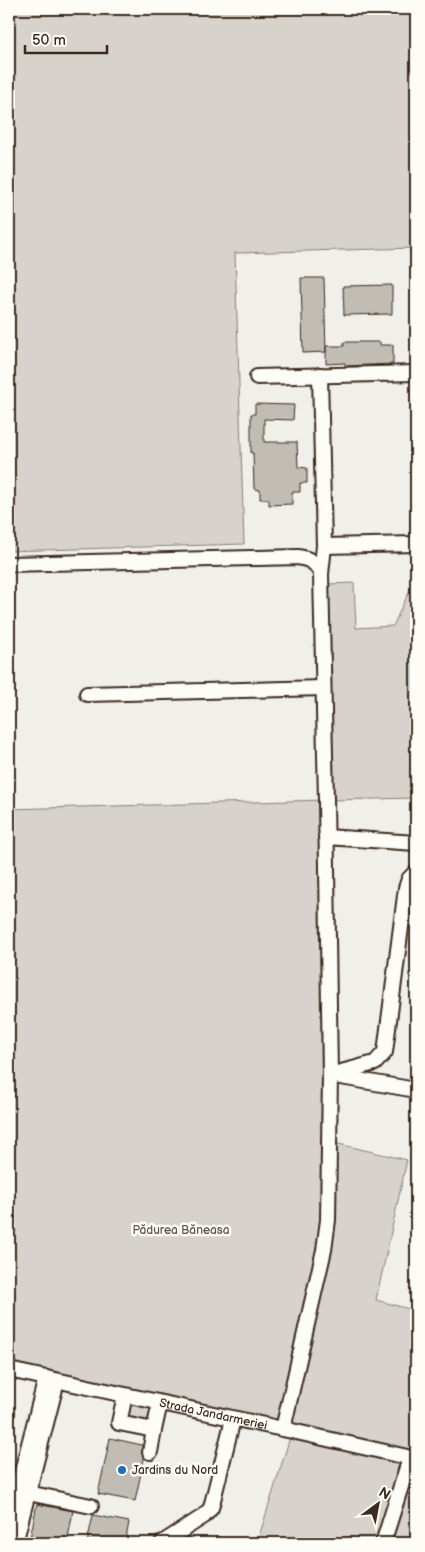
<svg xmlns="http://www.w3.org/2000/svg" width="425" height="1552" font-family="'Balsamiq Sans',sans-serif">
<rect width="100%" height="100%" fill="#f1efea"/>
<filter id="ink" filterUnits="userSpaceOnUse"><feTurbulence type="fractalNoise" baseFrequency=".02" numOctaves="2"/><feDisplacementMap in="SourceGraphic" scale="10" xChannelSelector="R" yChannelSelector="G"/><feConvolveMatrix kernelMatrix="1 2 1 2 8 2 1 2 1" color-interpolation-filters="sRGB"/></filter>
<g filter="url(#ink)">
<!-- green -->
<path fill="#d7d2cc" stroke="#897e75" d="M 9,9 L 416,9 L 416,248 L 235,253 L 244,544 L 9,551 Z
M 415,579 L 416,579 L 416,798 L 333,800 L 328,584 L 354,583 L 356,628 L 393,626 Z
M 326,800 L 330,1142 L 407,1160 L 376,1300 L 416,1311 L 416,1543 L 257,1543 L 292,1431 L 9,1370 L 9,809 Z
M 129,1403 L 153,1409 L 150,1421 L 126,1416 Z"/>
<!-- building -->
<path fill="#c1bcb4" stroke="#3b2a1e" d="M 301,278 L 324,278 L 326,352 L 303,353 Z
M 392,285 L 392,314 L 344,315 L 343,286 Z
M 344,342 L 380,342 L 380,345 L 393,345 L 393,364 L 345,366 L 345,363 L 326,364 L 326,346 L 344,346 Z
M 255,404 L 294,405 L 293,420 L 264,419 L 264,442 L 297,442 L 298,467 L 307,468 L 307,483 L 300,483 L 300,492 L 292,492 L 292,504 L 269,505 L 269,499 L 260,499 L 260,490 L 254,489 L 253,453 L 251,453 L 251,414 L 255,414 Z
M 110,1438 L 142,1445 L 142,1454 L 144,1459 L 135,1501 L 98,1494 Z
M 37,1504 L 73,1511 L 67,1543 L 29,1543 Z
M 93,1515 L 129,1522 L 125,1543 L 87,1543 Z"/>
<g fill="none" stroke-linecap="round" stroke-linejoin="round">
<!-- minor casing -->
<g stroke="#3b2a1e" stroke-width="18">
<g id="minor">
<path d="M 320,375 L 324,546 L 321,574"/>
<path d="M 257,377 L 416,373"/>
<path d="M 324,546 L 416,544"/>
<path d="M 9,564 L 298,557 C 310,559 316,562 321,574 L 326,800 L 330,1075 L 328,1220 L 324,1250 L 283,1429"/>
<path d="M 87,694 L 323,688"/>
<path d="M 326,837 L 416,843"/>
<path d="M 330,1075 L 375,1063 L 385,1052 L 406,888 L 409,879 L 416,872"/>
<path d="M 335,1076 L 416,1090"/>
<path id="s1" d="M 9,1370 L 292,1431 L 416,1459"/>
<path d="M 125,1395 L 119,1423 L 154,1430 L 160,1403"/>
<path d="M 150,1452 L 154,1430"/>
<path d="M 28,1493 L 91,1506"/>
<path d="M 9,1522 L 46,1378"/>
<path d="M 15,1543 L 57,1381"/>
<path d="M 162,1543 L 204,1516 L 211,1508 L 233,1419"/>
<path d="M 383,1543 L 410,1458"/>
</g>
</g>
<!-- minor -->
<use href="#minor" stroke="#fdfcf7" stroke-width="14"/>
</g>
</g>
<!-- markers -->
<circle fill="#1f6fb2" stroke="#fdfcf7" stroke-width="2" cx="122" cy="1470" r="5"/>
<g text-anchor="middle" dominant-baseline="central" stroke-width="5" stroke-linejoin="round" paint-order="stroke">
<!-- park labels -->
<g font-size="12" fill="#62544a" stroke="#fdfcf7">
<text x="181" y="1230">Pădurea Băneasa</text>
</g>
<!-- street labels -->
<g font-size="12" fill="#3b2a1e" stroke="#fdfcf7">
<text stroke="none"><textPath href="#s1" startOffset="209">Strada Jandarmeriei</textPath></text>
</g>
<!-- poi labels -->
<g font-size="12" fill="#3b2a1e" stroke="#fdfcf7" text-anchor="start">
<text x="132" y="1470">Jardins du Nord</text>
</g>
</g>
<!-- margin -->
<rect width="425" height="1552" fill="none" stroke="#fdfcf7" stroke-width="30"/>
<rect x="15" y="15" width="395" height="1522" fill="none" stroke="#3b2a1e" stroke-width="2" filter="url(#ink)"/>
<!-- north arrow -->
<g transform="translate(378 1504) rotate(32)" stroke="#fdfcf7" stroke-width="4" paint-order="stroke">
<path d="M0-4L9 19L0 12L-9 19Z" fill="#3b2a1e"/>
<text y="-8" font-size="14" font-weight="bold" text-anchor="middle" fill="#3b2a1e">N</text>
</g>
<!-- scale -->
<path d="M25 45v8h82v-8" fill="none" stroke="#3b2a1e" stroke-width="2.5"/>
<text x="32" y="45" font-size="15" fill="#3b2a1e" stroke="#fdfcf7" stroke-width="4" paint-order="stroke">50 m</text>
</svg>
